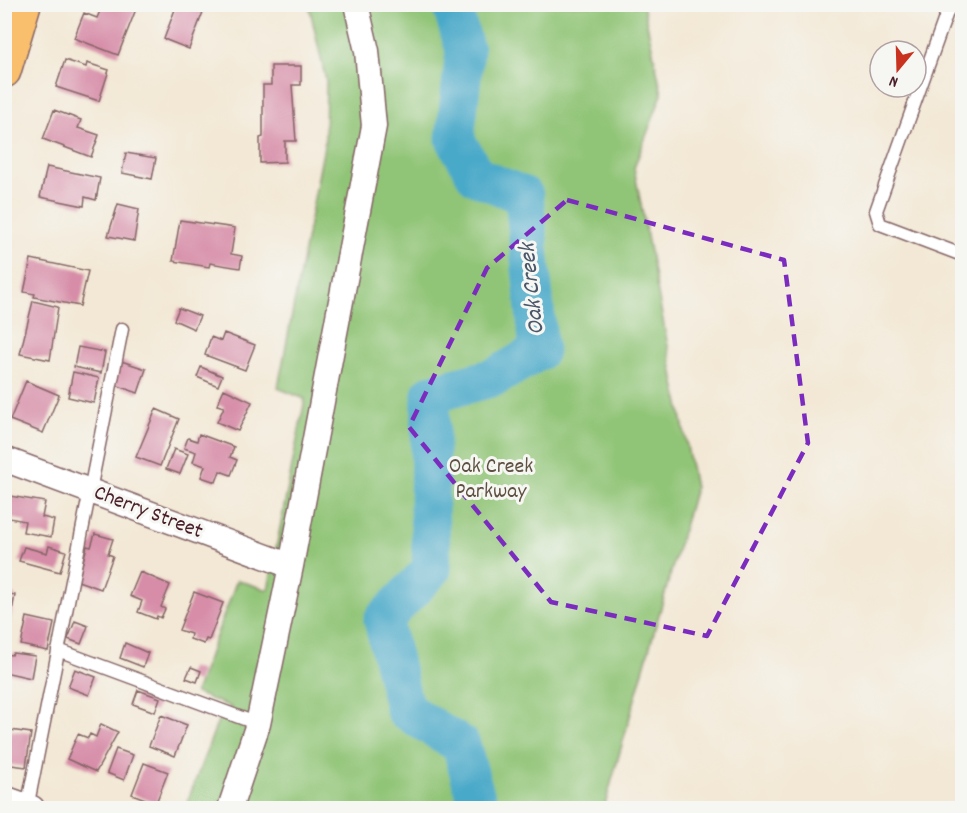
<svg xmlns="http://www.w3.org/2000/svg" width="967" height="813" font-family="Dekko,sans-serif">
<rect width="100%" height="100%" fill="#f6f6f2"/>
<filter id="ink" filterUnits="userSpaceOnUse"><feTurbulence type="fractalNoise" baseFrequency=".0167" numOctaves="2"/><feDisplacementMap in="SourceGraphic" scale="12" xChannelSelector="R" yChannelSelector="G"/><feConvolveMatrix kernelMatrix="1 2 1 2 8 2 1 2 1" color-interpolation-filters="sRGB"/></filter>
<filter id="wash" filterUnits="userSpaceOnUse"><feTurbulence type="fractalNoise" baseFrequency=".008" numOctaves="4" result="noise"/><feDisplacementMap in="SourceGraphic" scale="24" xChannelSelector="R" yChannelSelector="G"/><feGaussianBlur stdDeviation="1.35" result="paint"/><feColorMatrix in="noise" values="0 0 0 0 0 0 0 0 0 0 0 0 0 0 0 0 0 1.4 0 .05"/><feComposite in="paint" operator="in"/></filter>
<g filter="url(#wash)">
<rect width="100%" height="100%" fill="#f3e8d5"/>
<!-- green -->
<path fill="#90c476" stroke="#6d7250" stroke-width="1.5" d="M 309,5 L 643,5 L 662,94 L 634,168 L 695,488 L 604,808 L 185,808 L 219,718 L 231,707 L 195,693 L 237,580 L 268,590 L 305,399 L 278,388 L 325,141 L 326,81 Z"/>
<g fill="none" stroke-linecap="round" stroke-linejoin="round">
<!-- river -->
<path stroke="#4aa9c9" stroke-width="39" d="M 451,4 L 465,50 L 455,139 L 476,176 L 524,196 L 539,351 L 495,377 L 431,394 L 429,508 L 432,569 L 383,620 L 405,710 L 461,745 L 479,808"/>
</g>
<g id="blocks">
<!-- building -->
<path fill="#d78da8" d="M 103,4 L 138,4 L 118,55 L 74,38 L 84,13 L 97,18 Z
M 177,4 L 203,12 L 189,49 L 164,39 Z
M 65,60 L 86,67 L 87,63 L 109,70 L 99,101 L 56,87 Z
M 271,66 L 301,66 L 301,85 L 292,85 L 296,141 L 285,141 L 285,162 L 260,163 L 260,138 L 263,137 L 263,85 L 271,85 Z
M 54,110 L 81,120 L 78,128 L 99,135 L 91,157 L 43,139 Z
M 126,153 L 156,158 L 152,179 L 122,173 Z
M 47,167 L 100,178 L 96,200 L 85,197 L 84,206 L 40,197 Z
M 118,204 L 139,209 L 134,241 L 108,236 Z
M 180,220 L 235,228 L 231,254 L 242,256 L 240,268 L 210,263 L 209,267 L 173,261 Z
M 31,259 L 88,271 L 80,306 L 34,297 L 35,294 L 24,292 Z
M 33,301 L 58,307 L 50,360 L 20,354 Z
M 179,308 L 200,316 L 194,329 L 174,320 Z
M 224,333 L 255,345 L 245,370 L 205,355 L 211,337 L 221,341 Z
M 78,347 L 105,352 L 101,373 L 74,367 Z
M 121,361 L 146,369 L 138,393 L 113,384 Z
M 201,367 L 222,376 L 218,386 L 197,377 Z
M 73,372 L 99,378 L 94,403 L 68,397 Z
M 26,381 L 59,395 L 43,433 L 10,420 Z
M 224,389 L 252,402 L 238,431 L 217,422 L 224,407 L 217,405 Z
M 156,409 L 179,419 L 160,466 L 136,457 Z
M 199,434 L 234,447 L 230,457 L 237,460 L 231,475 L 220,471 L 216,482 L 201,477 L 205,466 L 193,462 L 196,452 L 184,448 L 188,438 L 197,441 Z
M 174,449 L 188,454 L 180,474 L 166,469 Z
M 4,495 L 45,502 L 42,517 L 54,520 L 51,537 L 23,532 L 25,521 L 4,517 Z
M 95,534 L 113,539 L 108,554 L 113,556 L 101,589 L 78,581 L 87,546 L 91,547 Z
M 49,546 L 66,551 L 60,572 L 19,561 L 24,547 L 47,553 Z
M 140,572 L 170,585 L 161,607 L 165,609 L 161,618 L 157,616 L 156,619 L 138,612 L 142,601 L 130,596 Z
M 194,592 L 223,603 L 209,640 L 206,639 L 204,644 L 190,639 L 191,634 L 179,630 Z
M 4,593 L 15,595 L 9,627 L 4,627 Z
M 27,617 L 54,623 L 48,651 L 21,645 Z
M 75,621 L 88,626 L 81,644 L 68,639 Z
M 125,643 L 148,653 L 143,667 L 120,658 Z
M 13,653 L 35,656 L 31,678 L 4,672 L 4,654 L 12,655 Z
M 191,667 L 201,671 L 197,682 L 186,678 Z
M 75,669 L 96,677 L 89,695 L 68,687 Z
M 138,690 L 160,698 L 155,712 L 133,704 Z
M 161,715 L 187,725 L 175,756 L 149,746 Z
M 101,724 L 118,732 L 96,772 L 67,759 L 78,734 L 88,738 L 90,734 L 96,737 Z
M 10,730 L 31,733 L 26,767 L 4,764 Z
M 116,749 L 133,755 L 124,780 L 107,773 Z
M 144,763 L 168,772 L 156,803 L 132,794 Z"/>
</g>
</g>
<g filter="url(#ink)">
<use href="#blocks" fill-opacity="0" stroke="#856566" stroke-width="1.5"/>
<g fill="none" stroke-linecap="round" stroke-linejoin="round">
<!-- service casing -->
<g stroke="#856566" stroke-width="15">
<path id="service" d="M 950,4 L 876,211 L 880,224 L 962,255
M 58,650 L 258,724
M 27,808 L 122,329"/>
</g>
<!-- minor casing -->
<g stroke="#856566" stroke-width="27">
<path id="minor" d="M 4,459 L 291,566
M 4,798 L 32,808
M 230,808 L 258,724 L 291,566 L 374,126 L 367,51 L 356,4"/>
</g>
<!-- primary casing -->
<g stroke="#856566" stroke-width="36">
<path id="primary" d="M 4,71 L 24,4"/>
</g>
<!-- service -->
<use href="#service" stroke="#fff" stroke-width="12"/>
<!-- minor -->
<use href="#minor" stroke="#fff" stroke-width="24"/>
<!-- primary -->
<use href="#primary" stroke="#f9bf6d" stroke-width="33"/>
</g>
</g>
<!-- marked area -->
<path fill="none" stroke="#7b2cbf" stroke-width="4.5" stroke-dasharray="12 8" stroke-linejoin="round" d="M 567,200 L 784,260 L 808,443 L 707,636 L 551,602 L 409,427 L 487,268 Z"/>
<g text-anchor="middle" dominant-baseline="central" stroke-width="6" stroke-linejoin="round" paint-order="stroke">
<!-- park labels -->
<g font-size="22" fill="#5f5142" stroke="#f6f6f2">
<text x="491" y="467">Oak Creek<tspan x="491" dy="25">Parkway</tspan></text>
</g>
<!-- street labels -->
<g font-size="22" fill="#4a1f2b" stroke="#f6f6f2">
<text transform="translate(148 513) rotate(21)">Cherry Street</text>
</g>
<!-- water labels -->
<g font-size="24" font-style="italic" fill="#4a566a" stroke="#f6f6f2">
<text transform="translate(533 289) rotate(-96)">Oak Creek</text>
</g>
</g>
<!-- margin -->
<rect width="967" height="813" fill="none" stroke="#f6f6f2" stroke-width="24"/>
<!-- north arrow -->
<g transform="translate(898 69) rotate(199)"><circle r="28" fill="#f6f6f2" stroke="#b1a0a2" stroke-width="1.5"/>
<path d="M0-4.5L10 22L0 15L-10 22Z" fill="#c8321e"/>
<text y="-9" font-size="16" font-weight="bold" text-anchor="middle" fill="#4a1f2b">N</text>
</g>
</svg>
